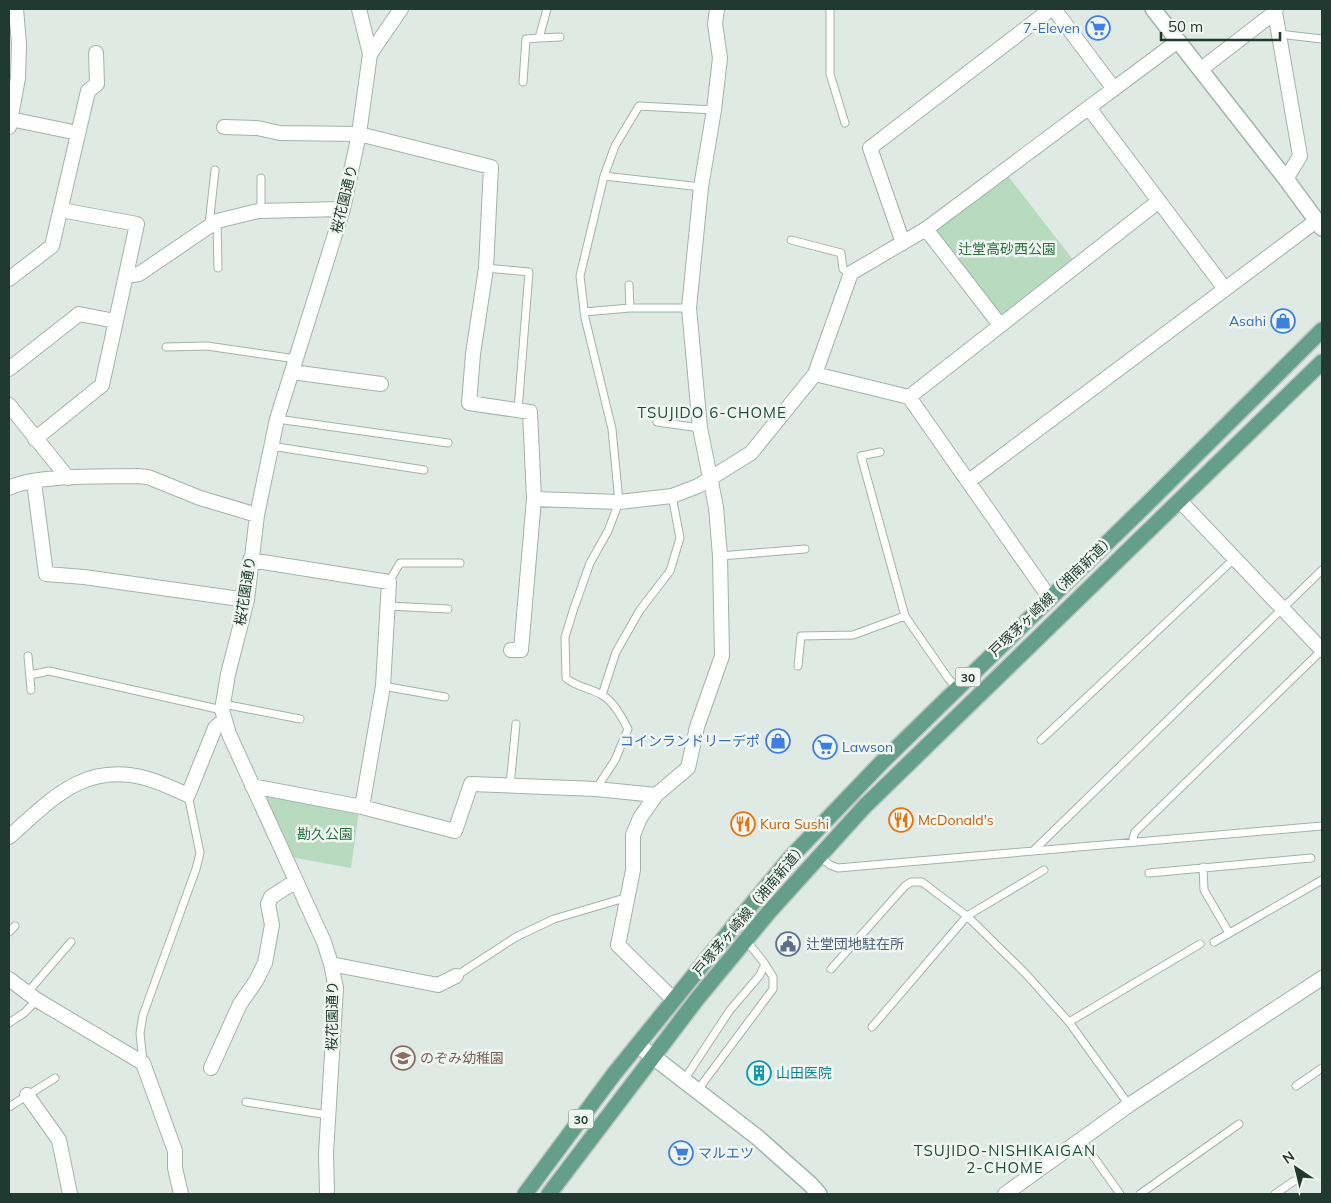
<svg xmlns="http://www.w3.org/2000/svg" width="1331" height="1203" font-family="Mulish,'Noto Sans JP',sans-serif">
<rect width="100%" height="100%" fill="#dfeae5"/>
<!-- green -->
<path fill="#b8dbbf" d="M 1008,176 L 1074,261 L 1001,317 L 934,230 Z
M 260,794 L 359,811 L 351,868 L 290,857 Z"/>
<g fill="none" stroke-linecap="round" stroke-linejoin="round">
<!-- lane casing -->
<g stroke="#a2b2ab" stroke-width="9">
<path id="lane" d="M 547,9 L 539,38 L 560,37
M 830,9 L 830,74 L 845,123
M 1279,34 L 1322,39
M 523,82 L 526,39 L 539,38
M 604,176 L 701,187
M 261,211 L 261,178
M 217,221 L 218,268
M 209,225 L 215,170
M 791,240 L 841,253 L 843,269 L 851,273
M 486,268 L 529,272 L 518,410
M 629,285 L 630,308
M 584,312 L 630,308 L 689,308
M 166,347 L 207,346 L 296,359
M 277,419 L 448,443
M 657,422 L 700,428
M 271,446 L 424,470
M 880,452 L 861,456 L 905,616 L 948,678 L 957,688
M 720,556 L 805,549
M 389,582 L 400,563 L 460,563
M 388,606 L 448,609
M 28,656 L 31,690
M 798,666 L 801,636 L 853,635 L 905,616
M 30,675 L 49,671 L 222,710
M 383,686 L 445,697
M 602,695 L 616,652 L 640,610 L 670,571 L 680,538 L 672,496
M 223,704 L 300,719
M 1041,740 L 1235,558
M 510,785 L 516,724
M 596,789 L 615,760 L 628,729 C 621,716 614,702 602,695 C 590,688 576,687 566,678 L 565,637 L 574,608 L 590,563 L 608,531 L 619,502 L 612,429 L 585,318 L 580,276 L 604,176 L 615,146 L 639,106 L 714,110
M 1133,838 L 1135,832 L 1322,650
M 1033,851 L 1322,570
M 819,856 L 830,865 L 838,868 L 1322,826
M 1203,867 L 1204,890 L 1229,933
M 1149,873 L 1311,858
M 9,932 L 15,926
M 1214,942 L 1322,880
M 831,969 L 905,886 L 911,882 L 922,882 L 967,916 L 1025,973 L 1069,1022 L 1129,1105
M 456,976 L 516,937 L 554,919 L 628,897
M 27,993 L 71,942
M 1069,1022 L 1200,944
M 9,1023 L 24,1013 L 37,1000
M 872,1027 L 967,916 L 1044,870
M 143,1062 L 140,1033 L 143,1015 L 196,869 L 200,853 L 188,795
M 684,1080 L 730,1010 L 760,975 L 765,964
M 1296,1086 L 1322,1068
M 697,1091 L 773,989 L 773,977 L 765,964 L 746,940
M 246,1102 L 328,1115
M 9,1107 L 55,1078
M 1081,1139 L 1120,1194
M 1140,1194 L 1239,1124
M 1275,1194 L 1294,1181"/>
</g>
<!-- street casing -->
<g stroke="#a2b2ab" stroke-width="16">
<path id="street" d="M 1054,9 L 1114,89
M 1275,12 L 1300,156 L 1286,179
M 370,54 L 401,9
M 1200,70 L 1275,12 L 1276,9
M 1089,108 L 1225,289
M 10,119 L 78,133
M 9,127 L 18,78 L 19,44 L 16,9
M 224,127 L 257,128 L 280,133 L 359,134 L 491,167 L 486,268 L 473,354 L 469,403 L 530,412 L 534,499 L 521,650 L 511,650
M 926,229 L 1000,325
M 903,243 L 870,148 L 1051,9
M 126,276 L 139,274 L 217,221 L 258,211 L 343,209
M 9,279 L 52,246 L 88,91 L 97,84 L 96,53
M 9,369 L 79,314 L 115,321
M 292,372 L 381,384
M 815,374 L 909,397 L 1049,597
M 909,397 L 1159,201
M 9,405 L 68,478
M 35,439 L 102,385 L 137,224 L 61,210
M 969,481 L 1316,221
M 34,482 L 46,574 L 84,577 L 247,600
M 9,488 C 36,474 106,477 138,476 L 148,477 L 200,498 L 257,515
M 534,499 L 619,502 L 672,496 L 698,486 L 751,453 L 815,374 L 851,273 L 926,229 L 1178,41
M 1180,501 L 1322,650
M 250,560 L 389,582 L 383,686 L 362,807
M 252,786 L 362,807 L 455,831 L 471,784 L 596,789 L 656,795
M 9,837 C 51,800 83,762 145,778 C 160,782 174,789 188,795 L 215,728 L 224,720
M 331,964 L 438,985 L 456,976
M 9,979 L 37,1000 L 143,1063 L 175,1151 L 175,1168 L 181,1194
M 674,1000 L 618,945 L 633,870 L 633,835 L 640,818 L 656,795 L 688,768 L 697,727 L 722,656 L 720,556 L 716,507 L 700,428 L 689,308 L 701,187 L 714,110 L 720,58 L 715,24 L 717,9
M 211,1068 L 240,1004 L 256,981 L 265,963 L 272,925 L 268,904 L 271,897 L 296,881
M 27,1095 L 59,1140 L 70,1194
M 327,1194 L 326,1153 L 336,988 L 331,964 L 324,942 L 229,734 L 222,710 L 228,674 L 247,600 L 257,515 L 277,419 L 343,209 L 359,134 L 370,54 L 359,9
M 1005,1194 L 1129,1105 L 1322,978"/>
</g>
<!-- secondary casing -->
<g stroke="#9fb6ac" stroke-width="18">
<path id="secondary" d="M 1153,9 L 1286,179 L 1322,228
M 638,1045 L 757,1137 L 810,1184 L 819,1194"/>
</g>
<!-- primary casing -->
<g stroke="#bcc4c1" stroke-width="18">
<path id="primary" d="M 525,1194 L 614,1074 L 737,922 L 790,858 L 882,762 L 1149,502 L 1322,330
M 549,1194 L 697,999 L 769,912 L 865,806 L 1322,362"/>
</g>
<!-- lane -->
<use href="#lane" stroke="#fff" stroke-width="7"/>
<!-- street -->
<use href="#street" stroke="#fff" stroke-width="14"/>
<!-- secondary -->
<use href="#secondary" stroke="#fff" stroke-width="15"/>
<!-- primary -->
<use href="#primary" stroke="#659f8c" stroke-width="15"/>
</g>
<!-- icons -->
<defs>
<g id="supermarket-ring" transform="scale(1.25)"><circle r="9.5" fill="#f0f7f3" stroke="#3f7fe0" stroke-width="1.5"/><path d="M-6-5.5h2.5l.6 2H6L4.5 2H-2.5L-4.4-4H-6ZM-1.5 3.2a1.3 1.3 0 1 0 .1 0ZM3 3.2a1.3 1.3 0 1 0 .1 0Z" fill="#3f7fe0"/></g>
<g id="shop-ring" transform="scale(1.25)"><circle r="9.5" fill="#f0f7f3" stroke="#3f7fe0" stroke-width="1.5"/><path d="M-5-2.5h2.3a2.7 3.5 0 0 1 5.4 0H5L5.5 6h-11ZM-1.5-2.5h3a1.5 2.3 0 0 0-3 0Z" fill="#3f7fe0"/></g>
<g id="restaurant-ring" transform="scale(1.25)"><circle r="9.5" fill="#f0f7f3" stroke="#e8710a" stroke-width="1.5"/><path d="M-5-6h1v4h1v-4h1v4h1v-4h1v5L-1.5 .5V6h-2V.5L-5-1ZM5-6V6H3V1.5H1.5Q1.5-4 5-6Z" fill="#e8710a"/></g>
<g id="civic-ring" transform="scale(1.25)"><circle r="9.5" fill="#f0f7f3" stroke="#5c6f8a" stroke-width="1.5"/><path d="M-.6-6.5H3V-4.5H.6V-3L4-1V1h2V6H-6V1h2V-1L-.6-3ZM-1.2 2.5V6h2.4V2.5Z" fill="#5c6f8a"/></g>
<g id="school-ring" transform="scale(1.25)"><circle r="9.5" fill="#f0f7f3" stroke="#8d6e63" stroke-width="1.5"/><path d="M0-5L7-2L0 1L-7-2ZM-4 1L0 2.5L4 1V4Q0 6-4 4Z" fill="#8d6e63"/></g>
<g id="building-ring" transform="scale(1.25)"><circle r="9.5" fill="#f0f7f3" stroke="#0f9aa8" stroke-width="1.5"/><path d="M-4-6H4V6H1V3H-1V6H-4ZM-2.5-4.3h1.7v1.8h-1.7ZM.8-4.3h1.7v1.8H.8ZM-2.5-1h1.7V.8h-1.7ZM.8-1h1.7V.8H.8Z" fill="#0f9aa8"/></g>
</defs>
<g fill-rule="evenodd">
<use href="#supermarket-ring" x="1098" y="28"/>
<use href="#shop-ring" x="1283" y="321"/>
<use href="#shop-ring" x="778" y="741"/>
<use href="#supermarket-ring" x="825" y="747"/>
<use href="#restaurant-ring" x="901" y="820"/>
<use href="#restaurant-ring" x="743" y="824"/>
<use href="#civic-ring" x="788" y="944"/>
<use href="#school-ring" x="403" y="1058"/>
<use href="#building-ring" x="759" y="1073"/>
<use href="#supermarket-ring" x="681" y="1153"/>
</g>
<g text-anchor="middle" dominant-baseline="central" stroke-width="5" stroke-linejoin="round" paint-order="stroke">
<!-- shield labels -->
<g fill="#f0f7f3" stroke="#5f736b" stroke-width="1">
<rect x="955.5" y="667.5" width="25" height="19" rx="4"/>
<rect x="568.5" y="1109.5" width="25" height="19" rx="4"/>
</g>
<g font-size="12" font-weight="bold" fill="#213a31">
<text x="968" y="677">30</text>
<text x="581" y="1119">30</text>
</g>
<!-- shop labels -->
<g font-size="14" fill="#366cbe" stroke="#f0f7f3" text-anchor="end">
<text x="1080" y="28">7-Eleven</text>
<text x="1266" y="321">Asahi</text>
<text x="760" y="741">コインランドリーデポ</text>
<text x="842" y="747" text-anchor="start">Lawson</text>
<text x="698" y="1153" text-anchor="start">マルエツ</text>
</g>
<!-- street labels -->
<g font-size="14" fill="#213a31" stroke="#f0f7f3">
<text transform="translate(344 199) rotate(-76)">桜花園通り</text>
<text transform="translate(245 591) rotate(-81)">桜花園通り</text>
<text transform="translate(1052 595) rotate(-44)">戸塚茅ヶ崎線（湘南新道）</text>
<text transform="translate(750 909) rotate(-50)">戸塚茅ヶ崎線（湘南新道）</text>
<text transform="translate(332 1016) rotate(-89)">桜花園通り</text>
</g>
<!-- park labels -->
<g font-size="14" fill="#2c7041" stroke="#f0f7f3">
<text x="1007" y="249">辻堂高砂西公園</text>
<text x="325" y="834">勘久公園</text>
</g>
<!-- food labels -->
<g font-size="14" fill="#c56008" stroke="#f0f7f3" text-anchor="start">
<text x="918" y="820">McDonald's</text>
<text x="760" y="824">Kura Sushi</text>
</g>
<!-- service labels -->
<g font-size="14" fill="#4e5e75" stroke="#f0f7f3" text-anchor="start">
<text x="806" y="944">辻堂団地駐在所</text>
</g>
<!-- education labels -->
<g font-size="14" fill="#785e54" stroke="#f0f7f3" text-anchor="start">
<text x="420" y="1058">のぞみ幼稚園</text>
</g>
<!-- culture labels -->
<g font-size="14" fill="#0d838f" stroke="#f0f7f3" text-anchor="start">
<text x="776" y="1073">山田医院</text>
</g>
<!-- neighbourhood labels -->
<g font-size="15" letter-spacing="1" fill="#1d4b3d" stroke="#f0f7f3">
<text x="712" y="412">TSUJIDO 6-CHOME</text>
<text x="1005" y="1150">TSUJIDO-NISHIKAIGAN<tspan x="1005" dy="17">2-CHOME</tspan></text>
</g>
</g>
<!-- border -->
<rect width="1331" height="1203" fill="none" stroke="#213a31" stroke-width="20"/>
<!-- north arrow -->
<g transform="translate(1296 1168) rotate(325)" stroke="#f0f7f3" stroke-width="4" paint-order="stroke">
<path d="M0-4L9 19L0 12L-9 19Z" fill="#213a31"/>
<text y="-8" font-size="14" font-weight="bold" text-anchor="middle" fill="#213a31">N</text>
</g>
<!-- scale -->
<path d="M1161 32v8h119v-8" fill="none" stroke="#213a31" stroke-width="2.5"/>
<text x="1168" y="32" font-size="15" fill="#213a31" stroke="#f0f7f3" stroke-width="4" paint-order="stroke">50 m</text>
</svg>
